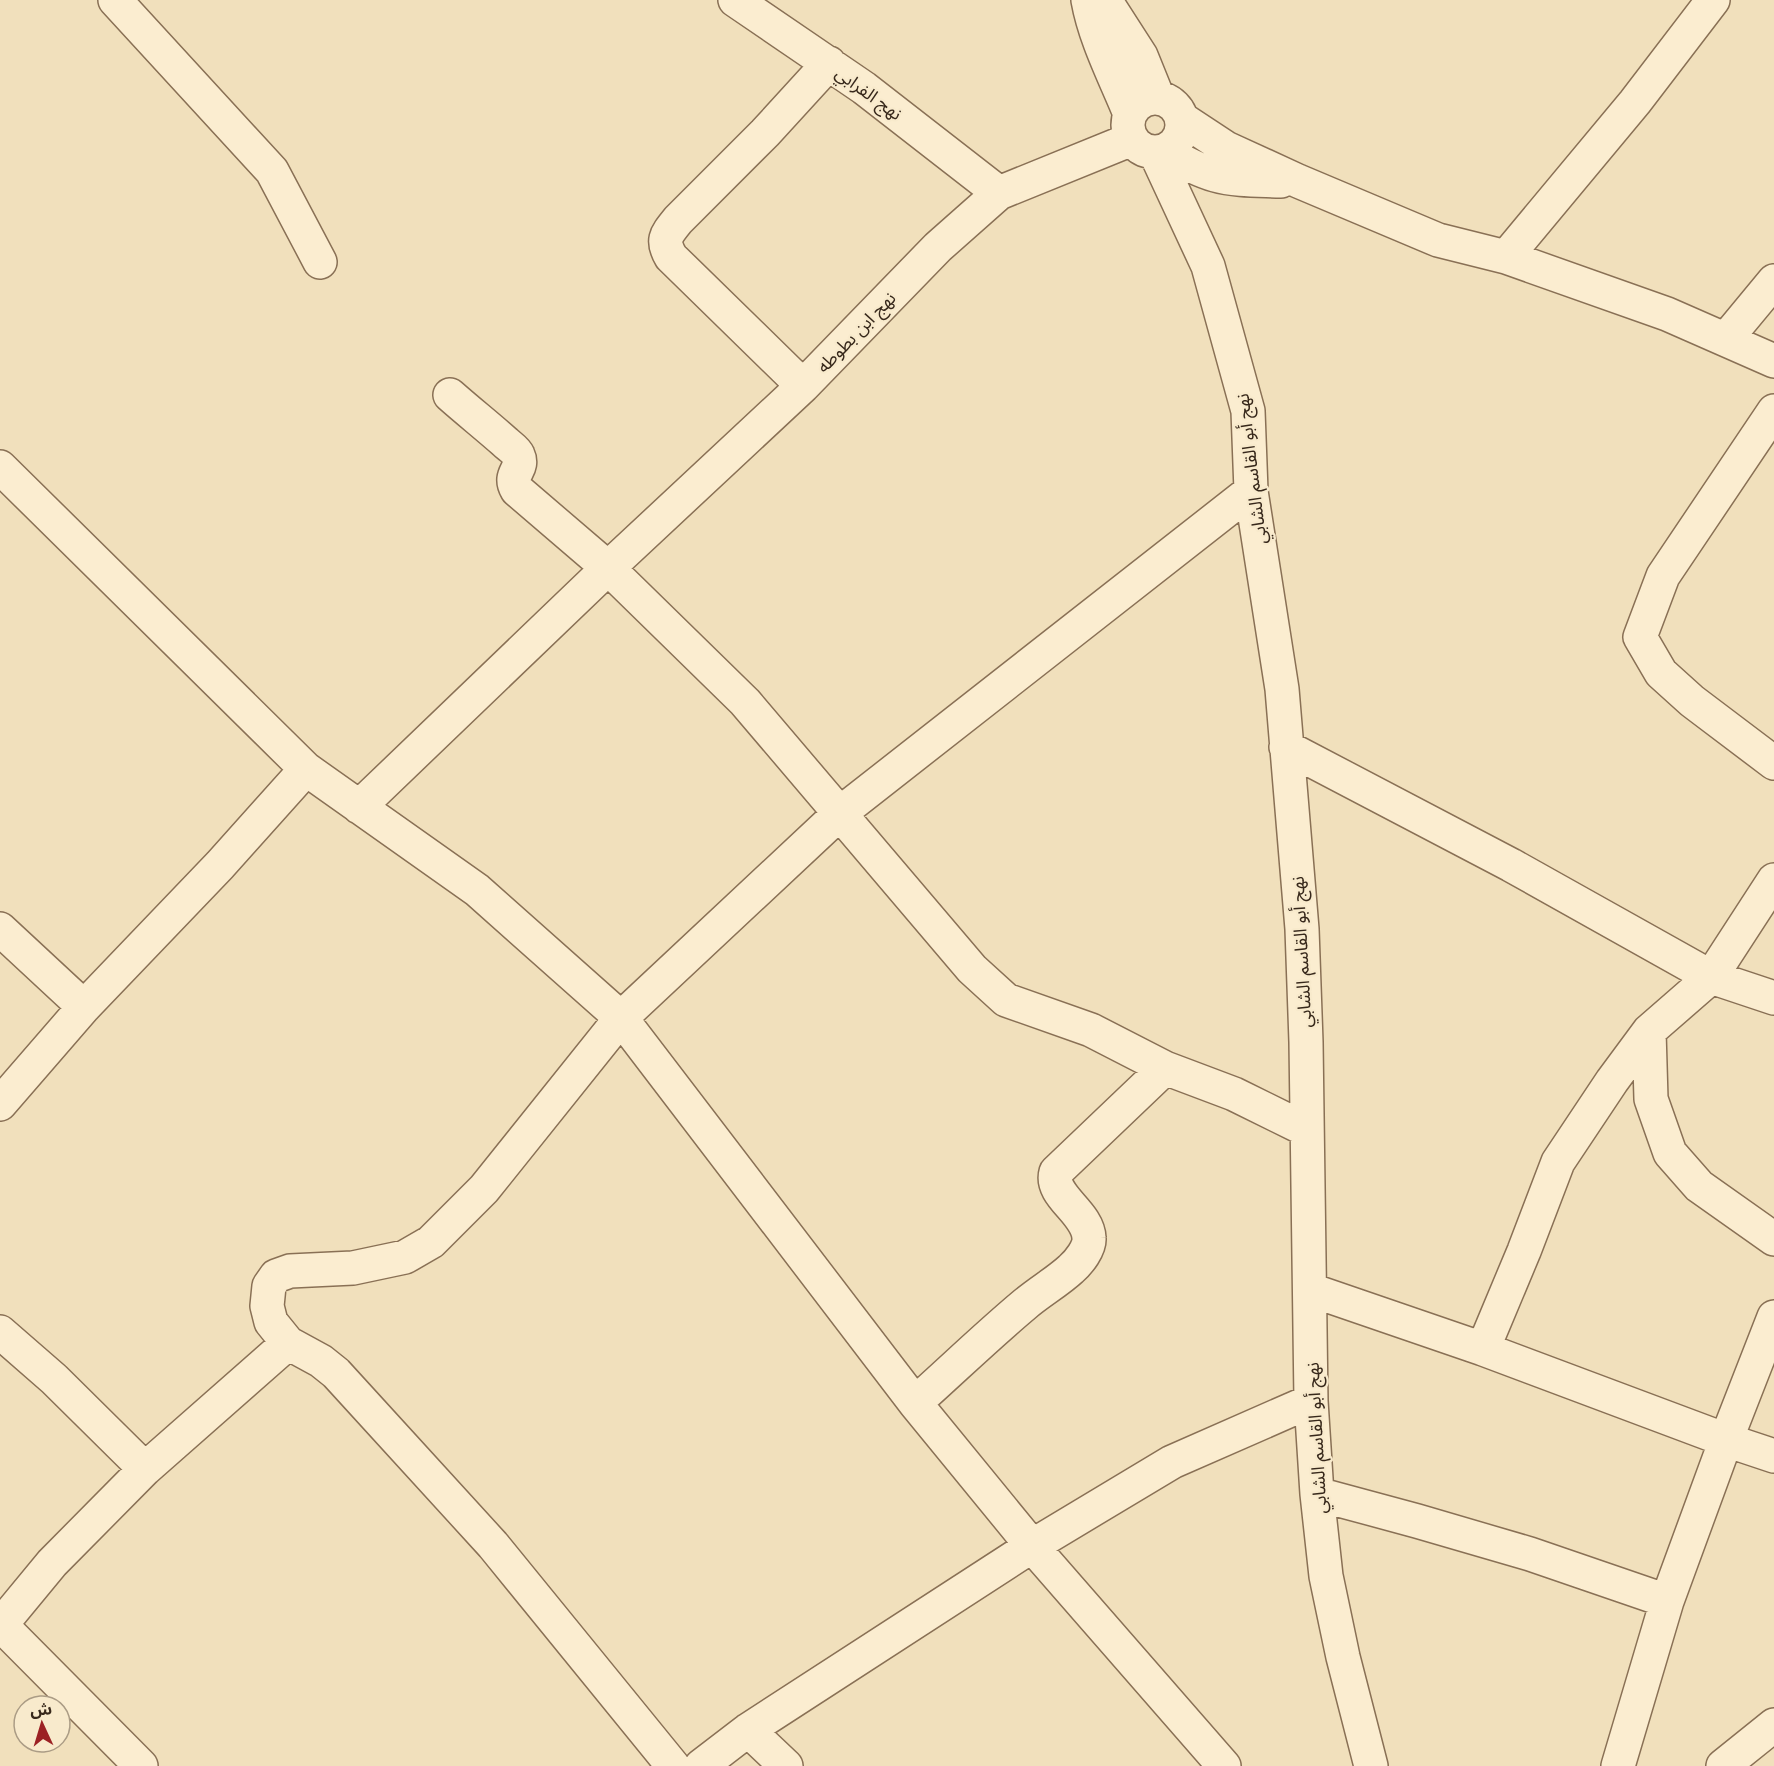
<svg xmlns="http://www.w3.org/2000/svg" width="1774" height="1766" font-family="'Roboto Serif','Noto Sans Arabic',serif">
<rect width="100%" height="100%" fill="#f1e0bc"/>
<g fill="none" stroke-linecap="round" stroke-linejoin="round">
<!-- minor casing -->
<g stroke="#897055" stroke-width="36">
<path id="minor" d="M 115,0 L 272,171 L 320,262
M 735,0 L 864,88 L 999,193
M 1088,0 C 1095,39 1115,77 1130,114
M 1105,0 L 1141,56 L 1158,98
M1128 125a27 27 0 1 1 54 0a27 27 0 1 1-54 0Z
M 1182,119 L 1226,148 L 1298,181 L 1438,240 L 1506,257 L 1667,314 L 1774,361
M 1164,151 C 1181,161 1197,170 1215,175 C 1236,181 1260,180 1281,181
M 1155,152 L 1208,266 L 1248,411 L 1251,491 L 1282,689 L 1302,929 L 1306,1042 L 1311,1401 L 1317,1494 L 1326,1576 L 1343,1657 L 1371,1766
M 1506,257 L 1635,102 L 1713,0
M 1726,339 L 1774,281
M 803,386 L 671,257 C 661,240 666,235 678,220 L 765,133 L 829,63
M 450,395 C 468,411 487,426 505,442 C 509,446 516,450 518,455 C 525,470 507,473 517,490 L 608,568 L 745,702 L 972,969 L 1006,1000 L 1091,1030 L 1165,1068 L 1234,1094 L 1307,1130
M 1774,411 L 1663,576 L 1640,637 L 1661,673 L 1692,701 L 1774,763
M 0,467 L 306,769 L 477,890 L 621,1018 L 915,1403 L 1032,1546 L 1224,1766
M 1286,747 L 1511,865 L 1711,977 L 1774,998
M 359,807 L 608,568 L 803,386 L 938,247 L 999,193 L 1132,139
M 0,929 L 84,1007
M 1649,1031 L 1651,1099 L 1670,1153 L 1699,1186 L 1774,1239
M 0,1104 L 84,1007 L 220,865 L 306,769
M 1311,1290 L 1483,1349 L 1726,1440 L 1774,1456
M 0,1332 L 54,1379 L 145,1469
M 288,1343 L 271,1322 L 267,1306 L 269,1286 L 276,1276 L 290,1271 L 353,1268 L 405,1257 L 431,1242 L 484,1189 L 621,1018 L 839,814 L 1251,491
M 1483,1349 L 1524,1251 L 1558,1162 L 1612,1081 L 1649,1031 L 1711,977 L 1774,880
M 915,1403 C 952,1370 987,1336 1024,1305 C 1039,1292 1057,1282 1071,1269 C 1079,1262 1090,1248 1089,1238 C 1088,1212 1049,1196 1056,1172 L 1165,1068
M 1317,1494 L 1417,1521 L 1530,1554 L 1667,1601
M 1,1625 L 141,1766
M 0,1626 L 52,1563 L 145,1469 L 288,1343 L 321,1361 L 336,1373 L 493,1545 L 673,1766
M 748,1730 L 786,1766
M 701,1766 L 748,1730 L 1032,1546 L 1172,1462 L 1311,1401
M 1618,1766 L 1667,1601 L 1726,1440 L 1774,1317
M 1723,1766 L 1774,1725"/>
</g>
<!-- minor -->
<use href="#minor" stroke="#fbedd0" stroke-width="33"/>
</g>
<g text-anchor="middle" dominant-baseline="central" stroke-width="4.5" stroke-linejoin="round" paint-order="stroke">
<!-- street labels -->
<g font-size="18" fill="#37281b" stroke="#f8eacc">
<text transform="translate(869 93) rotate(36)">نهج الفرابي</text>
<text transform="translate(856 332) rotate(-46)">نهج ابن بطوطه</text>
<text transform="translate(1251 469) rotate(-97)">نهج أبو القاسم الشابي</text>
<text transform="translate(1301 952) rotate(-93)">نهج أبو القاسم الشابي</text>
<text transform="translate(1316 1438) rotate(-93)">نهج أبو القاسم الشابي</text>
</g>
</g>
<!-- north arrow -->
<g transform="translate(42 1724) rotate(356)"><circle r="28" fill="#f8eacc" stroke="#ab9c85" stroke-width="1.5"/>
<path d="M0-4.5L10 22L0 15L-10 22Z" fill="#9c2124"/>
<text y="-9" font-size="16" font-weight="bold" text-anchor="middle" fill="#37281b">ش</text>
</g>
</svg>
